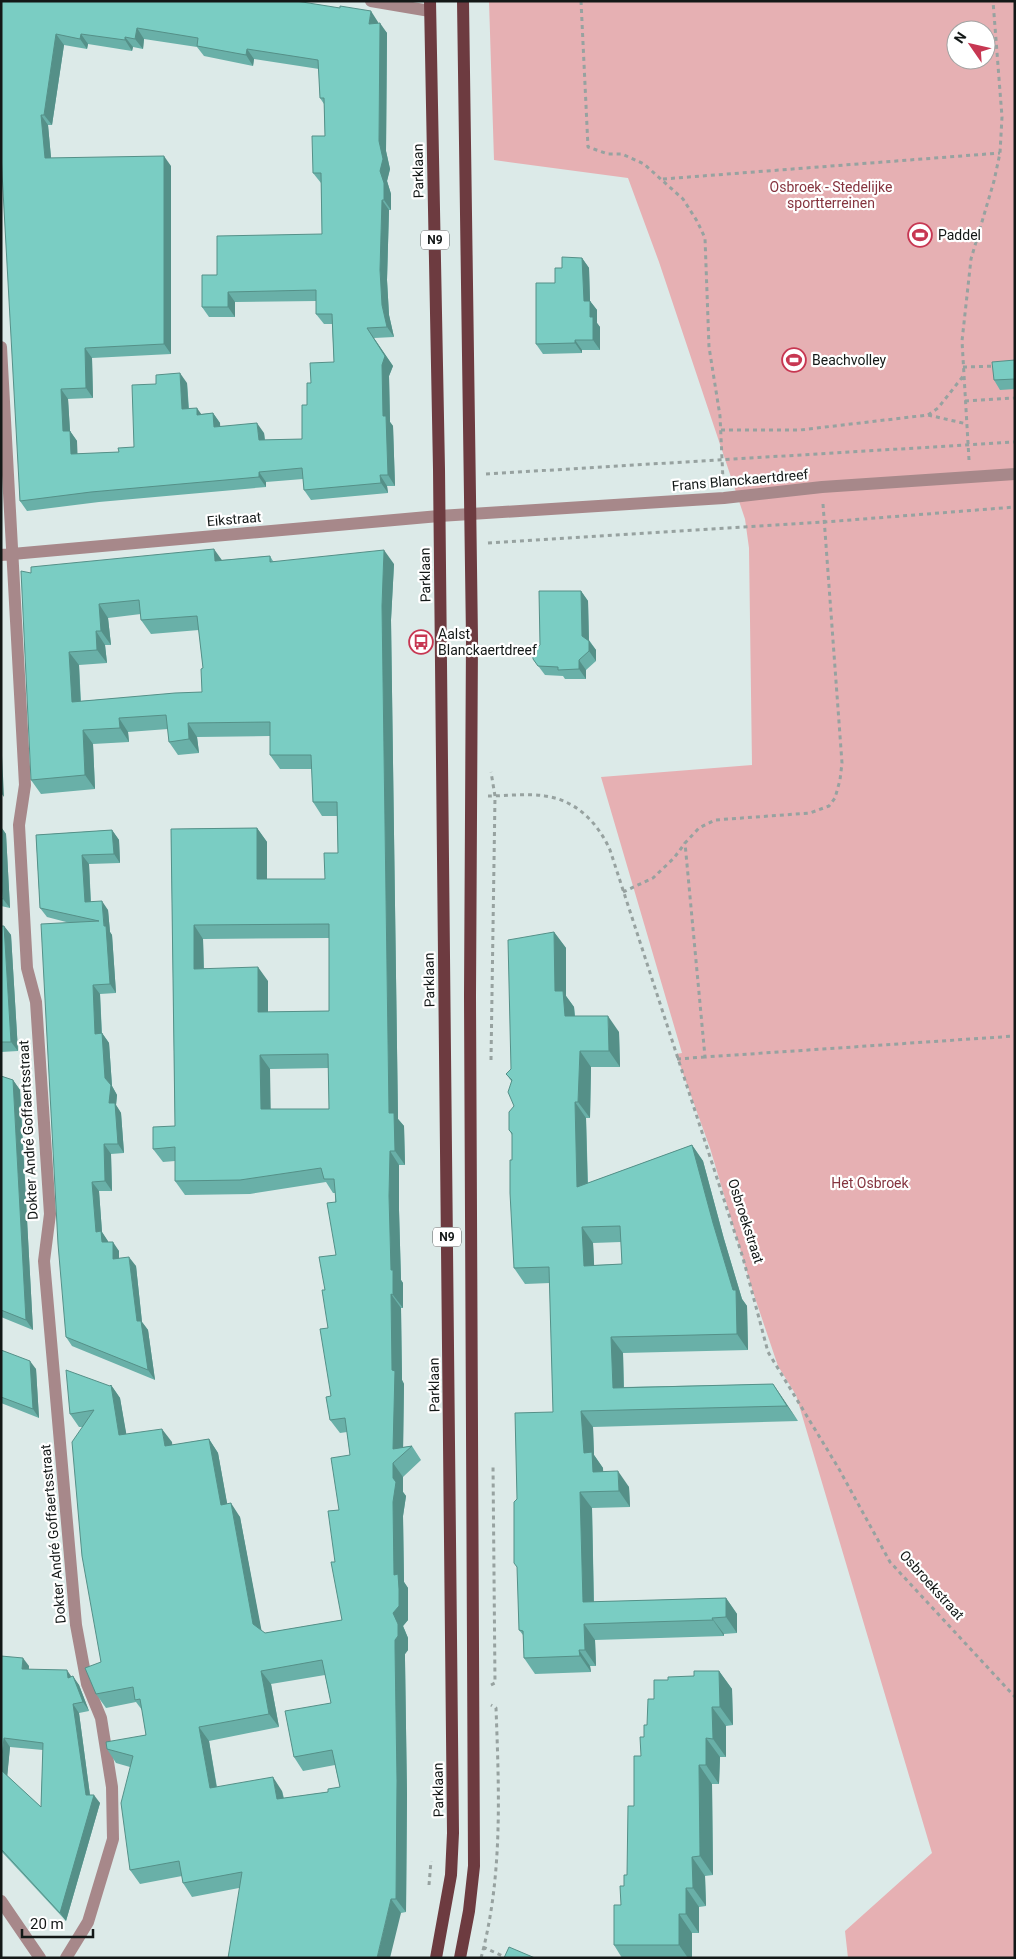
<svg xmlns="http://www.w3.org/2000/svg" width="1016" height="1959" font-family="Roboto,sans-serif">
<rect width="100%" height="100%" fill="#dceae8"/>
<!-- green -->
<path fill="#e6b0b3" fill-rule="evenodd" d="M 489,1 L 1015,1 L 1015,1958 L 848,1958 L 845,1931 L 932,1853 L 796,1395 L 778,1366 L 753,1292 L 710,1148 L 676,1054 L 682,1053 L 601,777 L 752,765 L 749,548 L 745,519 L 659,262 L 628,178 L 494,160 ZM 956,30 L 986,30 L 986,60 L 956,60 Z"/>
<g fill="none" stroke-linecap="round" stroke-linejoin="round">
<!-- path -->
<path stroke="#97a2a0" stroke-width="3" stroke-dasharray="4 4" stroke-linecap="butt" d="M 581,1 L 588,147 L 608,154 L 622,154 L 644,164 L 683,199 L 697,221 L 705,238 L 709,347 L 720,416 L 723,480
M 663,179 L 1000,153
M 963,367 L 997,366
M 965,401 L 1015,398
M 928,415 L 938,408 L 964,375
M 721,430 L 800,430 L 928,415 L 967,424
M 969,460 L 962,341 L 971,259 L 994,181 L 1000,153 L 1002,117 L 993,1
M 486,474 L 1015,442
M 823,504 L 842,763 L 840,780 L 835,798 L 829,806 L 810,813 L 715,820 L 699,828 L 685,843 L 705,1057 L 1015,1036
M 488,543 L 825,522 L 1015,507
M 488,796 C 505,796 528,793 545,796 C 576,800 598,823 610,850 L 743,1258 L 768,1352 L 839,1469 L 890,1562 L 1015,1697
M 623,892 L 653,878 L 674,858 L 685,843
M 677,1059 L 705,1057
M 491,1060 L 495,796 L 491,772
M 491,1685 L 495,1683 L 493,1464
M 429,1885 L 431,1861
M 483,1947 L 507,1958
M 481,1958 C 503,1877 499,1791 496,1708 L 491,1705"/>
<!-- minor -->
<path stroke="#a7888a" stroke-width="12" d="M 371,1 L 430,11
M 1,347 L 25,785 L 19,825 L 27,968 L 36,1002 L 50,1214 L 44,1261 L 76,1625 L 87,1684 L 101,1718 L 112,1787 L 113,1839 L 88,1922 L 66,1958
M 1,555 L 439,516 L 724,498 L 822,487 L 1015,474
M 1,1901 L 40,1958"/>
<!-- primary -->
<path stroke="#6d3b40" stroke-width="12" d="M 430,1 L 439,469 L 453,1833 L 451,1875 L 436,1958
M 460,1958 L 469,1911 L 474,1866 L 470,996 L 472,638 L 463,1"/>
</g>
<!-- wall -->
<path fill="#69b0a8" fill-rule="evenodd" d="M 1,1 L 378,22 L 378,23 L 387,33 L 386,151 L 390,169 L 387,181 L 391,194 L 391,210 L 389,210 L 387,280 L 389,315 L 394,337 L 374,338 L 393,366 L 389,376 L 390,422 L 393,426 L 395,486 L 387,486 L 388,493 L 311,500 L 304,490 L 303,479 L 266,482 L 266,487 L 99,502 L 27,511 L 20,501 ZM 144,39 L 197,47 L 204,56 L 253,66 L 254,59 L 319,69 L 320,98 L 324,104 L 325,136 L 313,173 L 321,183 L 322,234 L 217,275 L 202,307 L 209,317 L 235,317 L 235,302 L 316,301 L 316,314 L 324,324 L 332,324 L 334,362 L 311,383 L 302,439 L 265,440 L 264,433 L 220,426 L 220,423 L 213,413 L 201,414 L 189,408 L 187,383 L 134,447 L 119,452 L 77,454 L 77,441 L 70,431 L 68,399 L 93,398 L 92,358 L 171,354 L 171,166 L 51,158 L 48,125 L 52,125 L 64,45 L 87,49 L 88,44 L 132,51 L 133,47 L 143,49 Z
M 582,258 L 589,268 L 590,301 L 597,310 L 597,323 L 600,327 L 600,350 L 582,350 L 582,353 L 543,354 L 536,344 L 555,283 L 562,268 Z
M 1015,360 L 1015,389 L 1000,390 L 994,380 Z
M 270,556 L 273,561 L 394,564 L 391,620 L 398,1119 L 404,1126 L 405,1165 L 399,1165 L 399,1210 L 401,1280 L 403,1283 L 403,1308 L 401,1308 L 402,1380 L 404,1384 L 403,1447 L 412,1446 L 421,1460 L 403,1477 L 403,1492 L 406,1496 L 403,1516 L 404,1582 L 408,1588 L 408,1620 L 403,1626 L 408,1638 L 408,1650 L 405,1654 L 405,1660 L 407,1795 L 406,1912 L 401,1913 L 239,1888 L 192,1897 L 183,1883 L 182,1876 L 140,1884 L 130,1870 L 130,1767 L 116,1763 L 107,1749 L 146,1735 L 142,1710 L 136,1702 L 106,1708 L 96,1694 L 101,1662 L 82,1427 L 79,1427 L 70,1414 L 111,1385 L 120,1398 L 126,1434 L 172,1442 L 172,1445 L 209,1439 L 218,1453 L 227,1504 L 240,1517 L 261,1631 L 265,1633 L 342,1620 L 335,1562 L 339,1510 L 350,1455 L 347,1432 L 340,1433 L 330,1420 L 331,1396 L 328,1328 L 325,1290 L 336,1255 L 335,1193 L 333,1193 L 326,1182 L 250,1194 L 185,1195 L 175,1181 L 175,1161 L 163,1162 L 153,1149 L 175,1126 L 171,829 L 257,828 L 267,842 L 267,879 L 325,879 L 338,853 L 337,816 L 322,816 L 313,802 L 312,769 L 280,769 L 270,755 L 270,736 L 197,737 L 199,753 L 178,755 L 169,742 L 168,729 L 128,732 L 129,742 L 93,744 L 95,789 L 41,794 L 31,780 L 31,573 L 222,560 ZM 141,614 L 141,620 L 151,634 L 199,630 L 203,668 L 202,692 L 81,701 L 79,665 L 107,663 L 105,645 L 111,645 L 108,618 ZM 329,938 L 329,1011 L 268,1012 L 268,981 L 204,968 L 203,939 ZM 329,1068 L 329,1109 L 270,1109 L 270,1069 ZM 325,1675 L 331,1703 L 294,1757 L 303,1771 L 335,1765 L 340,1787 L 328,1792 L 284,1798 L 282,1791 L 217,1787 L 209,1741 L 279,1727 L 271,1684 Z
M 581,591 L 588,601 L 589,640 L 596,650 L 596,661 L 586,670 L 586,679 L 565,679 L 563,676 L 545,675 L 533,659 L 540,645 Z
M 1,827 L 6,834 L 10,908 L 1,906 Z
M 112,830 L 119,840 L 120,863 L 89,864 L 91,902 L 108,910 L 110,932 L 112,935 L 116,993 L 100,994 L 102,1033 L 109,1043 L 112,1086 L 117,1095 L 116,1105 L 121,1113 L 124,1153 L 111,1154 L 112,1191 L 99,1191 L 102,1232 L 108,1242 L 119,1251 L 119,1258 L 136,1266 L 142,1322 L 148,1330 L 155,1380 L 72,1346 L 66,1337 L 70,923 L 47,917 L 40,908 L 36,835 Z
M 1,926 L 4,926 L 11,935 L 18,1051 L 1,1052 Z
M 554,932 L 566,948 L 566,996 L 574,1007 L 575,1016 L 619,1032 L 620,1067 L 591,1067 L 590,1118 L 586,1118 L 588,1183 L 692,1145 L 703,1161 L 724,1239 L 742,1299 L 747,1306 L 748,1350 L 623,1353 L 624,1387 L 773,1384 L 798,1421 L 593,1427 L 594,1455 L 603,1468 L 603,1472 L 629,1487 L 630,1507 L 592,1508 L 594,1602 L 726,1598 L 737,1614 L 737,1633 L 724,1634 L 724,1636 L 595,1640 L 596,1666 L 590,1666 L 591,1672 L 535,1674 L 524,1658 L 523,1635 L 519,1630 L 517,1499 L 553,1412 L 550,1283 L 525,1284 L 514,1268 L 512,1135 L 509,1130 L 514,1106 L 512,1082 L 506,1074 L 511,1069 ZM 621,1242 L 622,1264 L 594,1265 L 593,1243 Z
M 1,1076 L 13,1080 L 20,1090 L 33,1330 L 1,1317 Z
M 1,1350 L 36,1369 L 39,1418 L 1,1403 Z
M 1,1656 L 29,1666 L 29,1669 L 72,1677 L 79,1685 L 89,1711 L 79,1713 L 90,1795 L 100,1803 L 66,1921 L 1,1851 ZM 10,1747 L 43,1750 L 41,1807 L 7,1776 Z
M 719,1671 L 732,1689 L 733,1725 L 726,1726 L 726,1757 L 720,1757 L 719,1784 L 712,1784 L 713,1875 L 705,1876 L 706,1906 L 699,1907 L 699,1933 L 692,1933 L 692,1958 L 622,1958 L 614,1945 L 624,1886 L 627,1875 L 634,1806 L 641,1756 L 644,1737 L 654,1699 L 668,1680 L 694,1676 Z"/>
<!-- shaded-wall -->
<path fill="#559088" d="M 371,11 L 378,22 L 376,34 L 369,24 Z
M 380,23 L 387,33 L 386,151 L 390,169 L 387,181 L 391,194 L 391,210 L 384,200 L 380,171 L 379,141 Z
M 137,28 L 144,39 L 143,49 L 135,39 Z
M 56,34 L 64,45 L 52,125 L 44,115 Z
M 81,34 L 88,44 L 87,49 L 80,39 Z
M 125,37 L 133,47 L 132,51 L 125,40 Z
M 247,49 L 254,59 L 253,66 L 246,55 Z
M 41,115 L 48,125 L 52,168 L 45,158 Z
M 164,156 L 171,166 L 171,354 L 164,344 Z
M 382,200 L 389,210 L 387,280 L 389,315 L 394,337 L 387,327 L 382,305 L 380,270 Z
M 582,258 L 589,268 L 590,301 L 597,310 L 597,323 L 600,327 L 600,350 L 593,340 L 590,317 L 584,301 Z
M 228,292 L 235,302 L 235,317 L 228,307 Z
M 367,328 L 393,366 L 389,376 L 390,422 L 393,426 L 395,486 L 388,475 L 383,416 Z
M 575,340 L 582,350 L 582,353 L 575,343 Z
M 85,348 L 92,358 L 93,398 L 86,388 Z
M 180,373 L 187,383 L 189,419 L 182,409 Z
M 61,389 L 68,399 L 70,431 L 77,441 L 78,465 L 71,454 L 63,431 Z
M 197,408 L 204,418 L 197,415 Z
M 213,413 L 220,423 L 221,437 L 214,427 Z
M 257,423 L 264,433 L 266,451 L 259,440 Z
M 259,472 L 266,482 L 266,487 L 259,477 Z
M 380,475 L 387,486 L 388,493 L 381,483 Z
M 214,549 L 224,563 L 215,561 Z
M 384,550 L 394,564 L 391,620 L 398,1119 L 404,1126 L 405,1165 L 395,1151 L 389,1113 L 382,606 Z
M 581,591 L 588,601 L 589,645 L 582,636 Z
M 99,604 L 108,618 L 111,645 L 101,631 Z
M 96,631 L 105,645 L 107,663 L 97,650 Z
M 589,641 L 596,650 L 596,661 L 589,651 Z
M 69,652 L 79,665 L 81,715 L 72,702 Z
M 579,660 L 586,670 L 586,679 L 579,669 Z
M 119,718 L 128,732 L 129,742 L 120,728 Z
M 188,723 L 197,737 L 199,753 L 189,739 Z
M 83,730 L 93,744 L 95,789 L 85,775 Z
M 1,735 L 4,797 L 1,793 Z
M 1,827 L 6,834 L 10,908 L 3,899 L 1,863 Z
M 257,828 L 267,842 L 267,893 L 257,879 Z
M 112,830 L 119,840 L 120,863 L 114,854 Z
M 82,855 L 89,864 L 91,911 L 85,902 Z
M 102,901 L 108,910 L 110,932 L 112,935 L 116,993 L 110,984 Z
M 194,925 L 203,939 L 204,982 L 194,969 Z
M 4,926 L 11,935 L 18,1051 L 11,1042 Z
M 554,932 L 566,948 L 566,996 L 574,1007 L 576,1032 L 565,1016 L 555,991 Z
M 258,967 L 268,981 L 268,1026 L 258,1012 Z
M 93,985 L 100,994 L 102,1043 L 95,1034 Z
M 608,1016 L 619,1032 L 620,1067 L 609,1051 Z
M 102,1033 L 109,1043 L 112,1086 L 117,1095 L 116,1105 L 121,1113 L 124,1153 L 118,1144 L 109,1103 L 105,1078 Z
M 580,1051 L 591,1067 L 590,1118 L 578,1102 Z
M 260,1055 L 270,1069 L 271,1123 L 261,1109 Z
M 13,1080 L 20,1090 L 33,1330 L 26,1320 Z
M 575,1102 L 586,1118 L 588,1203 L 577,1187 Z
M 104,1144 L 111,1154 L 112,1191 L 105,1181 Z
M 692,1145 L 703,1161 L 724,1239 L 742,1299 L 747,1306 L 748,1350 L 737,1334 L 733,1290 L 713,1223 Z
M 390,1151 L 399,1165 L 399,1210 L 401,1280 L 403,1283 L 403,1308 L 393,1295 L 391,1270 L 389,1196 Z
M 92,1182 L 99,1191 L 102,1232 L 108,1241 L 109,1252 L 96,1232 Z
M 582,1227 L 593,1243 L 595,1282 L 584,1266 Z
M 113,1242 L 119,1251 L 119,1269 L 113,1259 Z
M 129,1257 L 136,1266 L 142,1322 L 148,1330 L 155,1380 L 148,1370 L 137,1321 Z
M 391,1294 L 401,1308 L 402,1380 L 404,1384 L 403,1454 L 393,1449 Z
M 611,1337 L 623,1353 L 624,1403 L 613,1388 Z
M 30,1361 L 36,1369 L 39,1418 L 33,1409 Z
M 773,1384 L 784,1400 L 798,1421 L 787,1406 Z
M 111,1385 L 120,1398 L 129,1449 L 119,1435 Z
M 581,1411 L 593,1427 L 594,1455 L 603,1468 L 604,1488 L 593,1472 L 584,1453 Z
M 162,1429 L 172,1442 L 174,1460 L 165,1446 Z
M 209,1439 L 218,1453 L 230,1519 L 221,1505 Z
M 393,1463 L 403,1477 L 403,1492 L 406,1496 L 403,1516 L 404,1582 L 408,1588 L 408,1620 L 403,1626 L 408,1638 L 408,1650 L 405,1654 L 405,1660 L 407,1795 L 406,1912 L 396,1899 L 393,1613 Z
M 618,1471 L 629,1487 L 630,1507 L 619,1491 Z
M 580,1492 L 592,1508 L 594,1618 L 583,1602 Z
M 231,1503 L 240,1517 L 263,1638 L 253,1624 Z
M 726,1598 L 737,1614 L 737,1633 L 726,1617 Z
M 712,1618 L 724,1634 L 724,1636 L 713,1620 Z
M 584,1624 L 595,1640 L 596,1666 L 585,1650 Z
M 579,1650 L 590,1666 L 591,1672 L 580,1656 Z
M 23,1658 L 29,1666 L 28,1677 L 22,1669 Z
M 67,1670 L 73,1679 L 68,1678 Z
M 261,1671 L 271,1684 L 279,1727 L 269,1714 Z
M 719,1671 L 732,1689 L 733,1725 L 720,1707 Z
M 73,1676 L 79,1685 L 89,1711 L 83,1702 Z
M 73,1704 L 79,1713 L 91,1803 L 94,1795 L 100,1803 L 66,1921 L 60,1913 L 86,1795 Z
M 712,1707 L 726,1726 L 726,1757 L 713,1739 Z
M 199,1727 L 209,1741 L 219,1802 L 210,1788 Z
M 4,1738 L 10,1747 L 7,1779 L 1,1770 Z
M 706,1738 L 720,1757 L 719,1784 L 706,1765 Z
M 699,1765 L 712,1784 L 713,1875 L 700,1856 Z
M 273,1777 L 282,1791 L 286,1813 L 277,1799 Z
M 692,1857 L 705,1876 L 706,1906 L 693,1888 Z
M 686,1888 L 699,1907 L 699,1933 L 686,1914 Z
M 391,1899 L 401,1913 L 390,1958 L 377,1958 Z
M 679,1914 L 692,1933 L 692,1958 L 688,1958 L 679,1945 Z"/>
<!-- building -->
<path fill="#7acdc3" stroke="#559088" fill-rule="evenodd" d="M 1,1 L 296,1 L 340,8 L 340,6 L 371,11 L 369,24 L 380,23 L 379,141 L 383,159 L 380,171 L 384,183 L 384,200 L 382,200 L 380,270 L 382,305 L 387,327 L 367,328 L 385,356 L 382,365 L 383,416 L 386,416 L 388,475 L 380,475 L 381,483 L 304,490 L 302,468 L 259,472 L 259,477 L 91,492 L 20,501 L 1,154 ZM 137,28 L 198,38 L 197,46 L 246,55 L 247,49 L 318,60 L 320,98 L 324,98 L 325,136 L 312,136 L 313,173 L 321,173 L 322,234 L 217,236 L 217,275 L 202,275 L 202,307 L 228,307 L 228,292 L 316,290 L 316,314 L 332,314 L 334,362 L 310,363 L 311,383 L 307,383 L 307,405 L 302,405 L 302,439 L 259,440 L 257,423 L 214,427 L 213,413 L 197,415 L 197,408 L 182,409 L 180,373 L 156,375 L 156,384 L 132,385 L 134,447 L 118,448 L 119,452 L 71,454 L 70,431 L 63,431 L 61,389 L 86,388 L 85,348 L 164,344 L 164,156 L 45,158 L 41,115 L 44,115 L 56,34 L 80,39 L 81,34 L 125,40 L 125,37 L 135,39 Z
M 562,257 L 582,258 L 584,301 L 590,301 L 590,317 L 593,317 L 593,340 L 575,340 L 575,343 L 536,344 L 536,283 L 555,283 L 555,268 L 562,268 Z
M 1015,360 L 1015,379 L 994,380 L 992,362 Z
M 214,549 L 215,561 L 270,556 L 270,562 L 384,550 L 382,606 L 389,1113 L 394,1113 L 395,1151 L 390,1151 L 389,1196 L 391,1270 L 393,1270 L 393,1295 L 391,1294 L 392,1370 L 395,1371 L 393,1449 L 412,1446 L 393,1463 L 393,1478 L 396,1482 L 393,1502 L 394,1575 L 398,1574 L 399,1589 L 399,1606 L 393,1613 L 398,1624 L 398,1636 L 395,1640 L 395,1647 L 397,1781 L 396,1899 L 391,1899 L 377,1958 L 228,1958 L 242,1872 L 183,1883 L 179,1861 L 130,1870 L 121,1803 L 133,1756 L 107,1749 L 106,1742 L 146,1735 L 140,1699 L 135,1700 L 133,1687 L 96,1694 L 85,1668 L 101,1662 L 82,1556 L 72,1442 L 94,1410 L 70,1414 L 66,1370 L 110,1386 L 111,1385 L 119,1435 L 162,1429 L 165,1446 L 209,1439 L 221,1505 L 231,1503 L 253,1624 L 265,1633 L 342,1620 L 331,1562 L 335,1562 L 328,1511 L 339,1510 L 331,1458 L 350,1455 L 345,1418 L 330,1420 L 326,1397 L 331,1396 L 320,1329 L 328,1328 L 322,1290 L 325,1290 L 319,1257 L 336,1255 L 327,1203 L 336,1202 L 334,1179 L 324,1179 L 321,1168 L 240,1180 L 175,1181 L 175,1147 L 153,1149 L 153,1127 L 175,1126 L 171,829 L 257,828 L 257,879 L 325,879 L 324,853 L 338,853 L 337,802 L 313,802 L 311,755 L 270,755 L 270,722 L 188,723 L 189,739 L 169,742 L 166,715 L 119,718 L 120,728 L 83,730 L 85,775 L 31,780 L 21,571 L 31,573 L 31,567 L 41,566 ZM 139,600 L 141,620 L 197,616 L 203,668 L 201,669 L 202,692 L 175,693 L 72,702 L 69,652 L 97,650 L 96,631 L 101,631 L 99,604 ZM 329,924 L 329,1011 L 258,1012 L 258,967 L 194,969 L 194,925 ZM 328,1054 L 329,1109 L 261,1109 L 260,1055 ZM 322,1660 L 331,1703 L 285,1711 L 294,1757 L 332,1750 L 340,1787 L 328,1789 L 328,1792 L 277,1799 L 273,1777 L 210,1788 L 199,1727 L 269,1714 L 261,1671 Z
M 539,591 L 581,591 L 582,636 L 589,641 L 589,651 L 579,660 L 579,669 L 558,670 L 558,667 L 538,666 L 533,659 L 533,652 L 540,645 Z
M 112,830 L 114,854 L 82,855 L 85,902 L 102,901 L 104,926 L 106,926 L 110,984 L 93,985 L 95,1034 L 102,1033 L 105,1078 L 111,1085 L 109,1103 L 115,1103 L 118,1144 L 104,1144 L 105,1181 L 92,1182 L 96,1232 L 101,1231 L 102,1242 L 113,1242 L 113,1259 L 129,1257 L 137,1321 L 141,1321 L 148,1370 L 66,1337 L 58,1244 L 41,924 L 99,921 L 40,908 L 36,835 Z
M 1,863 L 3,899 L 1,898 Z
M 1,926 L 4,926 L 11,1042 L 1,1042 Z
M 554,932 L 555,991 L 563,991 L 565,1016 L 608,1016 L 609,1051 L 580,1051 L 578,1102 L 575,1102 L 577,1187 L 692,1145 L 713,1223 L 733,1290 L 736,1290 L 737,1334 L 611,1337 L 613,1388 L 773,1384 L 787,1406 L 581,1411 L 584,1453 L 592,1452 L 593,1472 L 618,1471 L 619,1491 L 580,1492 L 583,1602 L 726,1598 L 726,1617 L 712,1618 L 713,1620 L 584,1624 L 585,1650 L 579,1650 L 580,1656 L 524,1658 L 523,1631 L 519,1630 L 517,1567 L 514,1563 L 514,1502 L 517,1499 L 515,1413 L 553,1412 L 549,1267 L 514,1268 L 510,1193 L 510,1160 L 512,1160 L 512,1133 L 509,1130 L 509,1112 L 514,1106 L 508,1092 L 512,1080 L 506,1074 L 511,1069 L 508,940 ZM 620,1226 L 622,1264 L 584,1266 L 582,1227 Z
M 1,1076 L 13,1080 L 26,1320 L 1,1310 Z
M 1,1350 L 30,1361 L 33,1409 L 1,1397 Z
M 1,1656 L 23,1658 L 22,1669 L 67,1670 L 68,1678 L 73,1676 L 83,1702 L 73,1704 L 86,1795 L 94,1795 L 60,1913 L 1,1849 L 1,1770 L 41,1807 L 43,1743 L 4,1738 L 1,1766 Z
M 694,1671 L 719,1671 L 720,1707 L 712,1707 L 713,1739 L 706,1738 L 706,1765 L 699,1765 L 700,1856 L 692,1857 L 693,1888 L 686,1888 L 686,1914 L 679,1914 L 679,1945 L 614,1945 L 614,1905 L 621,1905 L 620,1886 L 624,1886 L 624,1875 L 627,1875 L 628,1806 L 634,1806 L 634,1756 L 641,1756 L 640,1737 L 644,1737 L 644,1725 L 647,1725 L 648,1699 L 654,1699 L 654,1680 L 668,1680 L 668,1677 L 694,1676 Z
M 509,1947 L 535,1958 L 504,1958 Z"/>
<!-- icons -->
<defs>
<g id="stadium-ring" transform="scale(1.25)"><circle r="9.5" fill="#fff" stroke="#c73752" stroke-width="1.5"/><path d="M0-5a6.5 5 0 1 0 0 10a6.5 5 0 1 0 0-10ZM-3.5-1.8h7v3.6h-7Z" fill="#c73752"/></g>
<g id="bus-ring" transform="scale(1.25)"><circle r="9.5" fill="#fff" stroke="#c73752" stroke-width="1.5"/><path d="M-5-6H5V4H4V6H2V4H-2V6H-4V4H-5ZM-3.5-4V0h7V-4ZM-3.5 1.2v1.5H-2V1.2ZM2 1.2v1.5H3.5V1.2Z" fill="#c73752"/></g>
</defs>
<g fill-rule="evenodd">
<use href="#stadium-ring" x="920" y="235"/>
<use href="#stadium-ring" x="794" y="360"/>
<use href="#bus-ring" x="421" y="642"/>
</g>
<g text-anchor="middle" dominant-baseline="central" stroke-width="4.5" stroke-linejoin="round" paint-order="stroke">
<!-- shield labels -->
<g fill="#fff" stroke="#5a5d5d" stroke-width="1">
<rect x="421" y="230.5" width="28" height="19" rx="4"/>
<rect x="433" y="1227.5" width="28" height="19" rx="4"/>
</g>
<g font-size="12" font-weight="bold" fill="#131817">
<text x="435" y="240">N9</text>
<text x="447" y="1237">N9</text>
</g>
<!-- street labels -->
<g font-size="14" fill="#131817" stroke="#fff">
<text transform="translate(418 171) rotate(-91)">Parklaan</text>
<text transform="translate(740 480) rotate(-5)">Frans Blanckaertdreef</text>
<text transform="translate(234 519) rotate(-5)">Eikstraat</text>
<text transform="translate(425 575) rotate(-91)">Parklaan</text>
<text transform="translate(429 980) rotate(-91)">Parklaan</text>
<text transform="translate(28 1130) rotate(-93)">Dokter André Goffaertsstraat</text>
<text transform="translate(746 1221) rotate(72)">Osbroekstraat</text>
<text transform="translate(434 1385) rotate(-91)">Parklaan</text>
<text transform="translate(53 1534) rotate(-95)">Dokter André Goffaertsstraat</text>
<text transform="translate(932 1585) rotate(48)">Osbroekstraat</text>
<text transform="translate(438 1790) rotate(-91)">Parklaan</text>
</g>
<!-- park labels -->
<g font-size="14" fill="#85333e" stroke="#fff">
<text x="831" y="187">Osbroek - Stedelijke<tspan x="831" dy="16">sportterreinen</tspan></text>
<text x="870" y="1183">Het Osbroek</text>
</g>
<!-- poi labels -->
<g font-size="14" fill="#131817" stroke="#fff" text-anchor="start">
<text x="938" y="235">Paddel</text>
<text x="812" y="360">Beachvolley</text>
<text x="438" y="634">Aalst<tspan x="438" dy="16">Blanckaertdreef</tspan></text>
</g>
</g>
<!-- border -->
<rect width="1016" height="1959" fill="none" stroke="#131817" stroke-width="5"/>
<!-- north arrow -->
<g transform="translate(971 45) rotate(304)"><circle r="24" fill="#ffffff" stroke="#a1a3a2"/>
<path d="M0-4L9 19L0 12L-9 19Z" fill="#c73752"/>
<text y="-8" font-size="14" font-weight="bold" text-anchor="middle" fill="#131817">N</text>
</g>
<!-- scale -->
<path d="M22 1929v8h71v-8" fill="none" stroke="#131817" stroke-width="2.5"/>
<text x="30" y="1929" font-size="15" fill="#131817" stroke="#ffffff" stroke-width="4" paint-order="stroke">20 m</text>
</svg>
